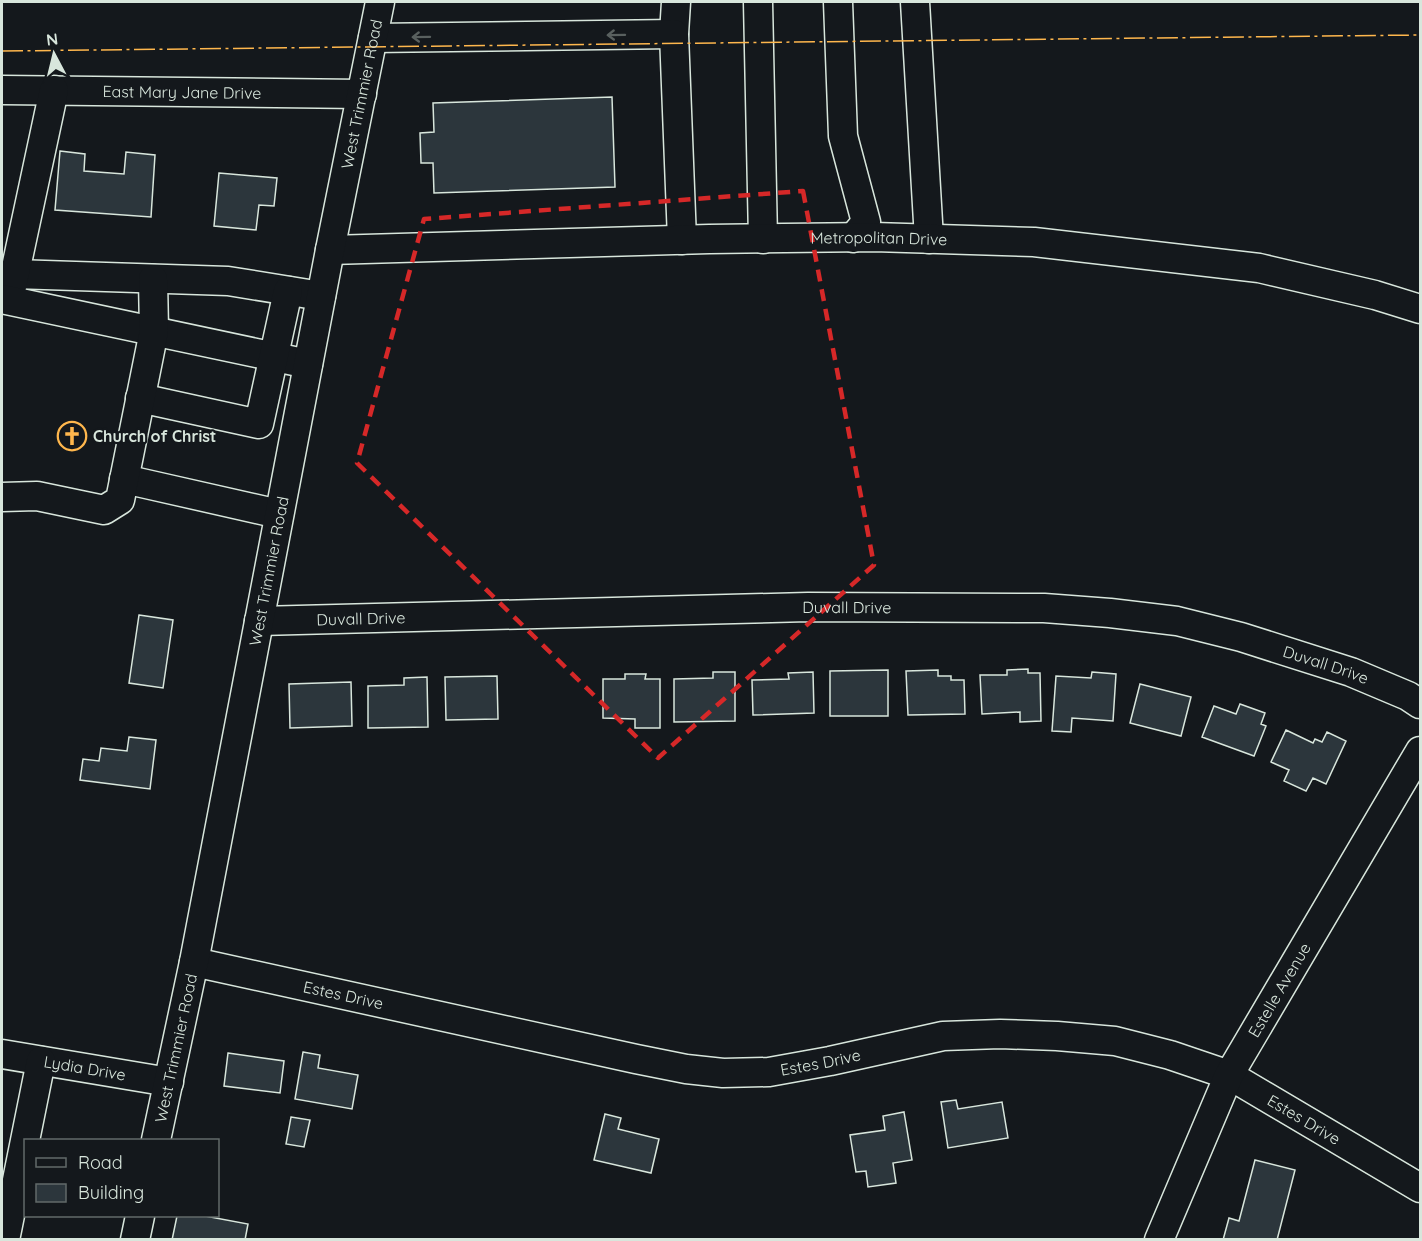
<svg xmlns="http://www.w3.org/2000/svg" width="1422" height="1241" font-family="Quicksand,sans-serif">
<rect width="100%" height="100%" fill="#14181c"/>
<!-- building -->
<path fill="#2c363c" stroke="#d8e6dc" stroke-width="1.5" d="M 612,97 L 615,187 L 434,193 L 433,163 L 421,163 L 420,133 L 434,132 L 433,103 Z
M 60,151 L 85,154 L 84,171 L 124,174 L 126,152 L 155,155 L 151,217 L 55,210 Z
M 219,173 L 277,178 L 274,206 L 259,205 L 256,230 L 214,226 Z
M 139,615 L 173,620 L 163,688 L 129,683 Z
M 1028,669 L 1028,673 L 1040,673 L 1041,721 L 1020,722 L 1020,712 L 982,714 L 980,675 L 1007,675 L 1007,670 Z
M 888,670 L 888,716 L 830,716 L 830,671 Z
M 938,670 L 938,676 L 951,676 L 951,680 L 964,680 L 965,714 L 908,715 L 906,671 Z
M 713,672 L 735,672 L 735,721 L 674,722 L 674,679 L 713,678 Z
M 813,672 L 814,713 L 753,715 L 752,680 L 789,679 L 788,673 Z
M 1092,672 L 1116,674 L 1113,721 L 1072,718 L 1071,732 L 1052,731 L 1056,676 L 1091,678 Z
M 625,674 L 646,674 L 645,679 L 660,679 L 660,728 L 635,728 L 635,719 L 603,718 L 603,679 L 625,679 Z
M 497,676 L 498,719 L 446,720 L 445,677 Z
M 427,677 L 428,727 L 368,728 L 368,686 L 404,685 L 404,678 Z
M 351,682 L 352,726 L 290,728 L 289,684 Z
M 1140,684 L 1191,697 L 1181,736 L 1130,723 Z
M 1240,704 L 1265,713 L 1261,724 L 1266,726 L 1254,756 L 1202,737 L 1214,706 L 1236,714 Z
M 1286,730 L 1313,743 L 1315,739 L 1322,742 L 1327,732 L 1346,741 L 1326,784 L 1313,778 L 1306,791 L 1284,781 L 1289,770 L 1271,762 Z
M 129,737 L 156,740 L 150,789 L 80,780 L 83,759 L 99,761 L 101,748 L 127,751 Z
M 303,1052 L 320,1055 L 318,1068 L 358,1075 L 352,1109 L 295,1099 Z
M 228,1053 L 284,1061 L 280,1093 L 224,1086 Z
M 956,1100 L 958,1109 L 1002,1102 L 1008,1138 L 948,1148 L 941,1102 Z
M 904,1112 L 912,1160 L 893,1163 L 896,1183 L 868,1187 L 866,1171 L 856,1172 L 850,1135 L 885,1130 L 883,1116 Z
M 605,1114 L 621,1118 L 618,1129 L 659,1139 L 651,1173 L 594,1160 Z
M 291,1117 L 310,1120 L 304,1147 L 286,1144 Z
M 1255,1160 L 1295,1170 L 1277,1240 L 1223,1240 L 1229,1218 L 1239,1221 Z
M 177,1216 L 205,1216 L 248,1224 L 245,1240 L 172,1240 Z"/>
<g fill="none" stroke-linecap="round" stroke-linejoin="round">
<!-- minor casing -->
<g stroke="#d8e6dc" stroke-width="31">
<g id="minor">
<path d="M 676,2 L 674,34 L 682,240"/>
<path d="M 758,2 L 763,239"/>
<path d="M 838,2 L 843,136 L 866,222 L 853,238"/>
<path d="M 915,2 L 929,239"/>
<path d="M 373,38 L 674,34"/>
<path id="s1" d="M 2,90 L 362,94"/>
<path id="s2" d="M 330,250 L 709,239 L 874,237 L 1034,242 L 1259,268 L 1375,295 L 1420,309"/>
<path d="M 14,274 L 228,281 L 321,296"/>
<path d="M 11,291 L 54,90"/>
<path d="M 2,299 L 308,364"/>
<path d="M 140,398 L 259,424 L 288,291"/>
<path d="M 124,479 L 279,514"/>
<path d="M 2,497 L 37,496 L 104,510 L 120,500 L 154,331 L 153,279"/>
<path id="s3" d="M 259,621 L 808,607 L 1044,608 L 1110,613 L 1177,621 L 1241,637 L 1351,672 L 1408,696 L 1420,704"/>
<path id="s4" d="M 194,962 L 636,1059 L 686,1069 L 723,1073 L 769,1072 L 830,1061 L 943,1036 L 1000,1034 L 1057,1036 L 1115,1041 L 1170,1055 L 1229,1075 L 1420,1188"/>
<path id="s5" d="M 2,1054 L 169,1082"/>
<path id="s6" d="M 156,1140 L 194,962 L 330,250 L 380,2"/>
<path d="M 5,1240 L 41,1061"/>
<path d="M 135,1240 L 140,1216"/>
<path id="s7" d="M 1159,1240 L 1229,1075 L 1420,751"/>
</g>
</g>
<!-- minor -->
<use href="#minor" stroke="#14181c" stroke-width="28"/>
<!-- power -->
<path stroke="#ffb74d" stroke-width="1.5" stroke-dasharray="21 4.5 3 4.5" stroke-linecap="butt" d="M 2,51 L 1420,35"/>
</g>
<!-- one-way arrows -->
<defs><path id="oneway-shaft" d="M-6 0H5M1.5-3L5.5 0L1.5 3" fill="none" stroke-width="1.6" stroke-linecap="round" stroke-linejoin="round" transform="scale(1.5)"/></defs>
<g stroke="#59605f">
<use href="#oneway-shaft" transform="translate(616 35) rotate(179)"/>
<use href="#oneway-shaft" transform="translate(421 37) rotate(179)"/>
</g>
<!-- marked area -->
<path fill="none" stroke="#d62828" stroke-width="4.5" stroke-dasharray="12 8" stroke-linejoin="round" d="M 803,191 L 874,565 L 658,758 L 357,463 L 424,219 Z"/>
<!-- icons -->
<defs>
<g id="church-ring" transform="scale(1.5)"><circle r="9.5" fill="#14181c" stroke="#ffb74d" stroke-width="1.5"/><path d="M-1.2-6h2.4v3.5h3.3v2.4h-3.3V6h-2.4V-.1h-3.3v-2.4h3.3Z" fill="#ffb74d"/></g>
</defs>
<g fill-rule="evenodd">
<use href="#church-ring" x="72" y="436"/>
</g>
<g text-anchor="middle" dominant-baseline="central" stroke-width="4.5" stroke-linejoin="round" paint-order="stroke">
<!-- street labels -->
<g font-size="16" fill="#d8e6dc" stroke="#14181c">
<text stroke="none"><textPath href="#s1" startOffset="180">East Mary Jane Drive</textPath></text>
<text stroke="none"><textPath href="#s6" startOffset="1066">West Trimmier Road</textPath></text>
<text stroke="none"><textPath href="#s2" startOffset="549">Metropolitan Drive</textPath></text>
<text stroke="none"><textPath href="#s6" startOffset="580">West Trimmier Road</textPath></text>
<text stroke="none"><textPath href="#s3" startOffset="588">Duvall Drive</textPath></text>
<text stroke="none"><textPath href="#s3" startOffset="102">Duvall Drive</textPath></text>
<text stroke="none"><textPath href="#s3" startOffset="1074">Duvall Drive</textPath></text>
<text stroke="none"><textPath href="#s7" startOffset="278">Estelle Avenue</textPath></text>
<text stroke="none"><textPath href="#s4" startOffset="153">Estes Drive</textPath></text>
<text stroke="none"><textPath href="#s6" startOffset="94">West Trimmier Road</textPath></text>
<text stroke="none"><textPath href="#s4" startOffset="639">Estes Drive</textPath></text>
<text stroke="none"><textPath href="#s5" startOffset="84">Lydia Drive</textPath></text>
<text stroke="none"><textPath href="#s4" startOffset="1143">Estes Drive</textPath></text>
</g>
<!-- poi labels -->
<g font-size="16" font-weight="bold" fill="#d8e6dc" stroke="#14181c" text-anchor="start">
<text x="93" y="436">Church of Christ</text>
</g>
</g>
<!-- border -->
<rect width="1422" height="1241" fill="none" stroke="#d8e6dc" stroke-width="6"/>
<!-- legend -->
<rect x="24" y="1139" width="195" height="78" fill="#14181c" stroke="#626a69" stroke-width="1.5"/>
<rect x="36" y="1158" width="30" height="9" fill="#14181c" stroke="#626a69" stroke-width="1.5"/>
<text x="78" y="1169" font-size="18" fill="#d8e6dc">Road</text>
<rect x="36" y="1184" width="30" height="18" fill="#2c363c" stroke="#626a69" stroke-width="1.5"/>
<text x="78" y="1199" font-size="18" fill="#d8e6dc">Building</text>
<!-- north arrow -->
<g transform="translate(54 54) rotate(353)" stroke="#14181c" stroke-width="4.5" paint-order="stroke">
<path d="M0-4.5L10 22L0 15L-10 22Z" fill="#d8e6dc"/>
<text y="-9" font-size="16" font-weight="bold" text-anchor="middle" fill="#d8e6dc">N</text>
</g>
</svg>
